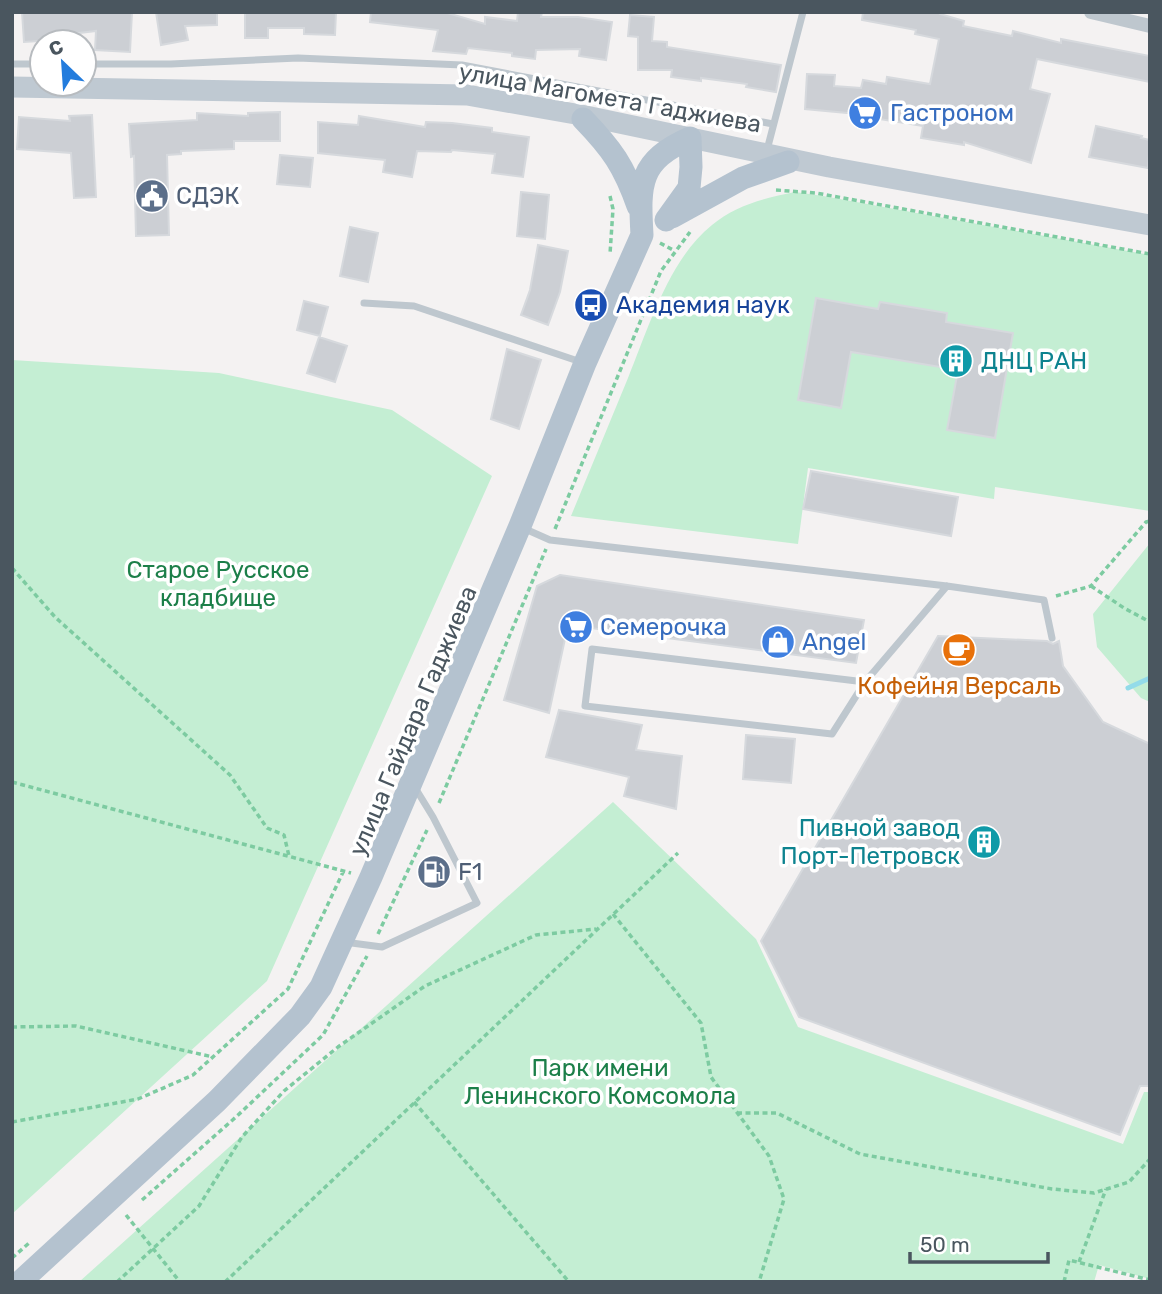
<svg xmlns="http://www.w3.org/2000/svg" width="1162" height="1294" font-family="Rubik,sans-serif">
<rect width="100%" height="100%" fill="#f4f2f2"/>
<!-- green -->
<path fill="#c4eed3" d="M 795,192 L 823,196 L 1150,255 L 1150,511 L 995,487 L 994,499 L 808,468 L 798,544 L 571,516 C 590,470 609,424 628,378 C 648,329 669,259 712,225 C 736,205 765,198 795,192 Z
M 12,360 L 219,373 L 392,410 L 492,476 L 267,981 L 12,1214 Z
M 1150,543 L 1150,702 L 1141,698 L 1097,647 L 1093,614 Z
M 613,802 L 756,939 L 798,1027 L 1123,1144 L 1144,1092 L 1150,1092 L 1150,1279 L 1099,1265 L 1094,1282 L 79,1282 Z"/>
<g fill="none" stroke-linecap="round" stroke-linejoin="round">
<!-- stream -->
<path stroke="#93dbe9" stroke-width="5" d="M 1128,688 L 1150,678"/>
</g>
<!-- building -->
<path fill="#cccfd4" stroke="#d6d9dd" stroke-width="2" d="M 22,12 L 132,12 L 130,52 L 95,50 L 96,31 L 55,36 L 55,40 L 24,42 Z
M 156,12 L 217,12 L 217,25 L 185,26 L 188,40 L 161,45 Z
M 245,12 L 336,12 L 335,35 L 304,34 L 304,28 L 268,28 L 268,38 L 245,38 Z
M 371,12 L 444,12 L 485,24 L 485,17 L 517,21 L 518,12 L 542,12 L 541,17 L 578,17 L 612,22 L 606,60 L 579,56 L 580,49 L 536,50 L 535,59 L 512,56 L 512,53 L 468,48 L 466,54 L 433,51 L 438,30 L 370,22 Z
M 863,12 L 941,12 L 940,14 L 964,21 L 963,26 L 1012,36 L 1013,31 L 1061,43 L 1061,39 L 1150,56 L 1150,82 L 1037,59 L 1030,89 L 1050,94 L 1031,163 L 964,142 L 964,145 L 921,138 L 923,126 L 879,119 L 879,116 L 805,109 L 807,74 L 835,75 L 834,86 L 861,88 L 863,80 L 886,84 L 887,77 L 930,84 L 939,39 L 915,34 L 916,30 L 862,20 Z
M 630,15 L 654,17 L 652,41 L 667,42 L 667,47 L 781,65 L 776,92 L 746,87 L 747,84 L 701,78 L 701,81 L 671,77 L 672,70 L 638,70 L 638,37 L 628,36 Z
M 280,112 L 280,141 L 234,141 L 234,149 L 181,151 L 181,154 L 167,155 L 169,235 L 136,236 L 134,156 L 131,157 L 129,124 L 197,120 L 197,113 L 248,116 L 248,113 Z
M 92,115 L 96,197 L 74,198 L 71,153 L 17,149 L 19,117 L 70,121 L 69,116 Z
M 359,116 L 425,127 L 426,122 L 452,123 L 492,128 L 492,132 L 529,137 L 523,177 L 492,173 L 495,154 L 452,150 L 451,152 L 417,151 L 412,177 L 383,172 L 385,160 L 318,153 L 318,122 L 358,125 Z
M 1096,126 L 1142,136 L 1141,138 L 1150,140 L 1148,168 L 1089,157 Z
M 280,155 L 313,158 L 310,187 L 277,184 Z
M 521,192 L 549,195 L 545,239 L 517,236 Z
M 350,227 L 378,233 L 368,282 L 340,276 Z
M 538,245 L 568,251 L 560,292 L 548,325 L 521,315 L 530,290 Z
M 816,298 L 878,309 L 880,302 L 947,313 L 946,322 L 1013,333 L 995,438 L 947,430 L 958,370 L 851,352 L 841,408 L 798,400 Z
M 304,301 L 328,307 L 320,336 L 297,330 Z
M 319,337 L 347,346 L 335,382 L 307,373 Z
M 507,349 L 541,360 L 519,429 L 491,419 Z
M 811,471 L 958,497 L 951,536 L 803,509 Z
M 560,575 L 864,620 L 856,663 L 568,625 L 549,713 L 504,700 L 537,586 Z
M 938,636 L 1047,641 L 1053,644 L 1059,641 L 1063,666 L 1103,722 L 1150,744 L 1150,1086 L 1140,1086 L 1120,1135 L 799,1017 L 761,941 Z
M 559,710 L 642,725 L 636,750 L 682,756 L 676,809 L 624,796 L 629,777 L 546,757 Z
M 746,735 L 795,739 L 791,783 L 743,779 Z"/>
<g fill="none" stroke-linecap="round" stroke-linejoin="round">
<!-- path -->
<path stroke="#7dcba1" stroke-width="3.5" stroke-dasharray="5 3.5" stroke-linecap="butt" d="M 776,190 L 816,193 L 1150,254
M 610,196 L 613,209 L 610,254
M 660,243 L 675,251
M 555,529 L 661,271 L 690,232
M 12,568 L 55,617 L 230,775 L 267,828 L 284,835 L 289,856
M 1091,586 L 1124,608 L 1150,622
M 1056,596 L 1091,586 L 1146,522 L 1150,521
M 12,782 L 351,873
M 439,803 L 546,549
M 613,914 L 701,1023 L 711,1077 L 769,1156 L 784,1199 L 759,1282
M 378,934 L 427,830
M 12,1027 L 76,1026 L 213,1057
M 414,1102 L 569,1282
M 737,1113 L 777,1113 L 860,1154 L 1052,1189 L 1094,1193 L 1129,1182 L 1150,1159
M 12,1122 L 138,1099 L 193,1075 L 288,989 L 344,870
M 142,1200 L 236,1117 L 323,1035 L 367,956
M 126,1215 L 180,1282
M 12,1258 L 29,1243
M 1079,1262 L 1106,1189
M 117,1282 L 199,1206 L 242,1137 L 284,1091 L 338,1047 L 425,986 L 536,935 L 596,929
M 225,1282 L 678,853
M 1064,1282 L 1069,1260 L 1150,1280"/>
<!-- service -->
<path stroke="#bec7ce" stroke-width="7" d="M 12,64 L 42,64
M 84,64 L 171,64 L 298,58 L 462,65 L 773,124
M 767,150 L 803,12
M 364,303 L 414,306 L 581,362
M 523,528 L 550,540 L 947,586 L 1044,600 L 1052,638
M 865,682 L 832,734 L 585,706 L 592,649 L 865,682 L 947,586
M 344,942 L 382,947 L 477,903 L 433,817 L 414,786"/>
<!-- minor -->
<path stroke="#bec7ce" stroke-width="14" d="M 1091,12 L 1150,26"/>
<!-- secondary -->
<path stroke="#bfc9d2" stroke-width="21" d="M 12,87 L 467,95 L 581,115 L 829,167 L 1150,225"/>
<!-- primary -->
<path stroke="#b4c2cf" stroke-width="23" d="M 583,119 C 612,149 624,166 638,206
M 672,217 L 743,178 L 788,162
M 20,1282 L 217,1101 L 300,1016 L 321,987 L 371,877 L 520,526 L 585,363 L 642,235 C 639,183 639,161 690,138 L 691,167 L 689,188 L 666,220"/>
</g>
<!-- icons -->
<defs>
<g id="supermarket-disc" transform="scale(1.75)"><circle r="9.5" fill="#3f7fe0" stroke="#fff"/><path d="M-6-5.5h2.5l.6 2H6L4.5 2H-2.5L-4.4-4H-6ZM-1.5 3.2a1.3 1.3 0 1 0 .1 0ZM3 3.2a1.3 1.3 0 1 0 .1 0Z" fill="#fff"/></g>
<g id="civic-disc" transform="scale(1.75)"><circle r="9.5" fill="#5c6f8a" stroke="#fff"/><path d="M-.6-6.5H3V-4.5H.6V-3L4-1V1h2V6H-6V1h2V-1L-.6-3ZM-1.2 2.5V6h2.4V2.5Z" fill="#fff"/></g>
<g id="bus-disc" transform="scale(1.75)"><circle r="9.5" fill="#1a4fb4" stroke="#fff"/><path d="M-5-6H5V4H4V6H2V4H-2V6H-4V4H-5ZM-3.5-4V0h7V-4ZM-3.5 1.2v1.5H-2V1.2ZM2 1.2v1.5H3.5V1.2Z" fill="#fff"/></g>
<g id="building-disc" transform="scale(1.75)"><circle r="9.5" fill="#0f9aa8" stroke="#fff"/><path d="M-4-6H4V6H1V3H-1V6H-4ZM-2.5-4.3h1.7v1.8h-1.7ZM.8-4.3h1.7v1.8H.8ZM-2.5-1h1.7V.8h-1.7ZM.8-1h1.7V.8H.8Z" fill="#fff"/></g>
<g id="shop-disc" transform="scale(1.75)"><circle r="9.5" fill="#3f7fe0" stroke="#fff"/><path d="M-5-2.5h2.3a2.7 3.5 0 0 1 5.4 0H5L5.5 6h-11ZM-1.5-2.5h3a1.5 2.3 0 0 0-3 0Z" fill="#fff"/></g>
<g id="cafe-disc" transform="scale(1.75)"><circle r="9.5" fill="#e8710a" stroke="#fff"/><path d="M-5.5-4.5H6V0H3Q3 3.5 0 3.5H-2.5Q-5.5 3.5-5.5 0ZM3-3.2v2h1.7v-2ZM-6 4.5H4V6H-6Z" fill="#fff"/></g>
<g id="fuel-disc" transform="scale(1.75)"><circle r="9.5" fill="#5c6f8a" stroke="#fff"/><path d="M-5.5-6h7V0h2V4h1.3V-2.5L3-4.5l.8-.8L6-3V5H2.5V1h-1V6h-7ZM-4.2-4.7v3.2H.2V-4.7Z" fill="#fff"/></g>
</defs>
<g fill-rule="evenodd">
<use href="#supermarket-disc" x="865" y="113"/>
<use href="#civic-disc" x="152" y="196"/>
<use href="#bus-disc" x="591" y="305"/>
<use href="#building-disc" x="956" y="361"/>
<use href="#supermarket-disc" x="576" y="627"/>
<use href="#shop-disc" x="778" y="642"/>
<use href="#cafe-disc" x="959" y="650"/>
<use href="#building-disc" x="984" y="842"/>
<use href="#fuel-disc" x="434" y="872"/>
</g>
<g text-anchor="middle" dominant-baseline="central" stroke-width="7" stroke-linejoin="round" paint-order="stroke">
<!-- street labels -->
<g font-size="24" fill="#4a565f" stroke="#fff">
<text transform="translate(610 98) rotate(10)">улица Магомета Гаджиева</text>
<text transform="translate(413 721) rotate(-67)">улица Гайдара Гаджиева</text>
</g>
<!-- shop labels -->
<g font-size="24" fill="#366cbe" stroke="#fff" text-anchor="start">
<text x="890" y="113">Гастроном</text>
<text x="600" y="627">Семерочка</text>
<text x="802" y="642">Angel</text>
</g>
<!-- service labels -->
<g font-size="24" fill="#4e5e75" stroke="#fff" text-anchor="start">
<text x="176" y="196">СДЭК</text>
<text x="458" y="872">F1</text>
</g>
<!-- transit labels -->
<g font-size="24" fill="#164399" stroke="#fff" text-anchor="start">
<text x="616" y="305">Академия наук</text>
</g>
<!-- culture labels -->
<g font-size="24" fill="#0d838f" stroke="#fff" text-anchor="start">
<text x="981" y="361">ДНЦ РАН</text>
<text x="960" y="828" text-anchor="end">Пивной завод<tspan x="960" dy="28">Порт-Петровск</tspan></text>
</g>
<!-- park labels -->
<g font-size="24" fill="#1c7f49" stroke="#fff">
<text x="218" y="570">Старое Русское<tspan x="218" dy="28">кладбище</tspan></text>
<text x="600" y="1068">Парк имени<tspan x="600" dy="28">Ленинского Комсомола</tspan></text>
</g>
<!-- food labels -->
<g font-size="24" fill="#c56008" stroke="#fff">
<text x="959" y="686">Кофейня Версаль</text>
</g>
</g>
<!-- border -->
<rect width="1162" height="1294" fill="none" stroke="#4a565f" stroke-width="28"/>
<!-- north arrow -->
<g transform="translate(63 63) rotate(335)"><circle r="33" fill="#ffffff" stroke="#b7bbbf" stroke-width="2"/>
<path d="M0-5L12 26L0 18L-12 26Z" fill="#237cdd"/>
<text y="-10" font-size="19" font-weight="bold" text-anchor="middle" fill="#4a565f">С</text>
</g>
<!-- scale -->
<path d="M910 1252v10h138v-10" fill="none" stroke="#4a565f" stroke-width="3.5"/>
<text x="920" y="1252" font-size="21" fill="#4a565f" stroke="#ffffff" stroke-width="5" paint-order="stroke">50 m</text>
</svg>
